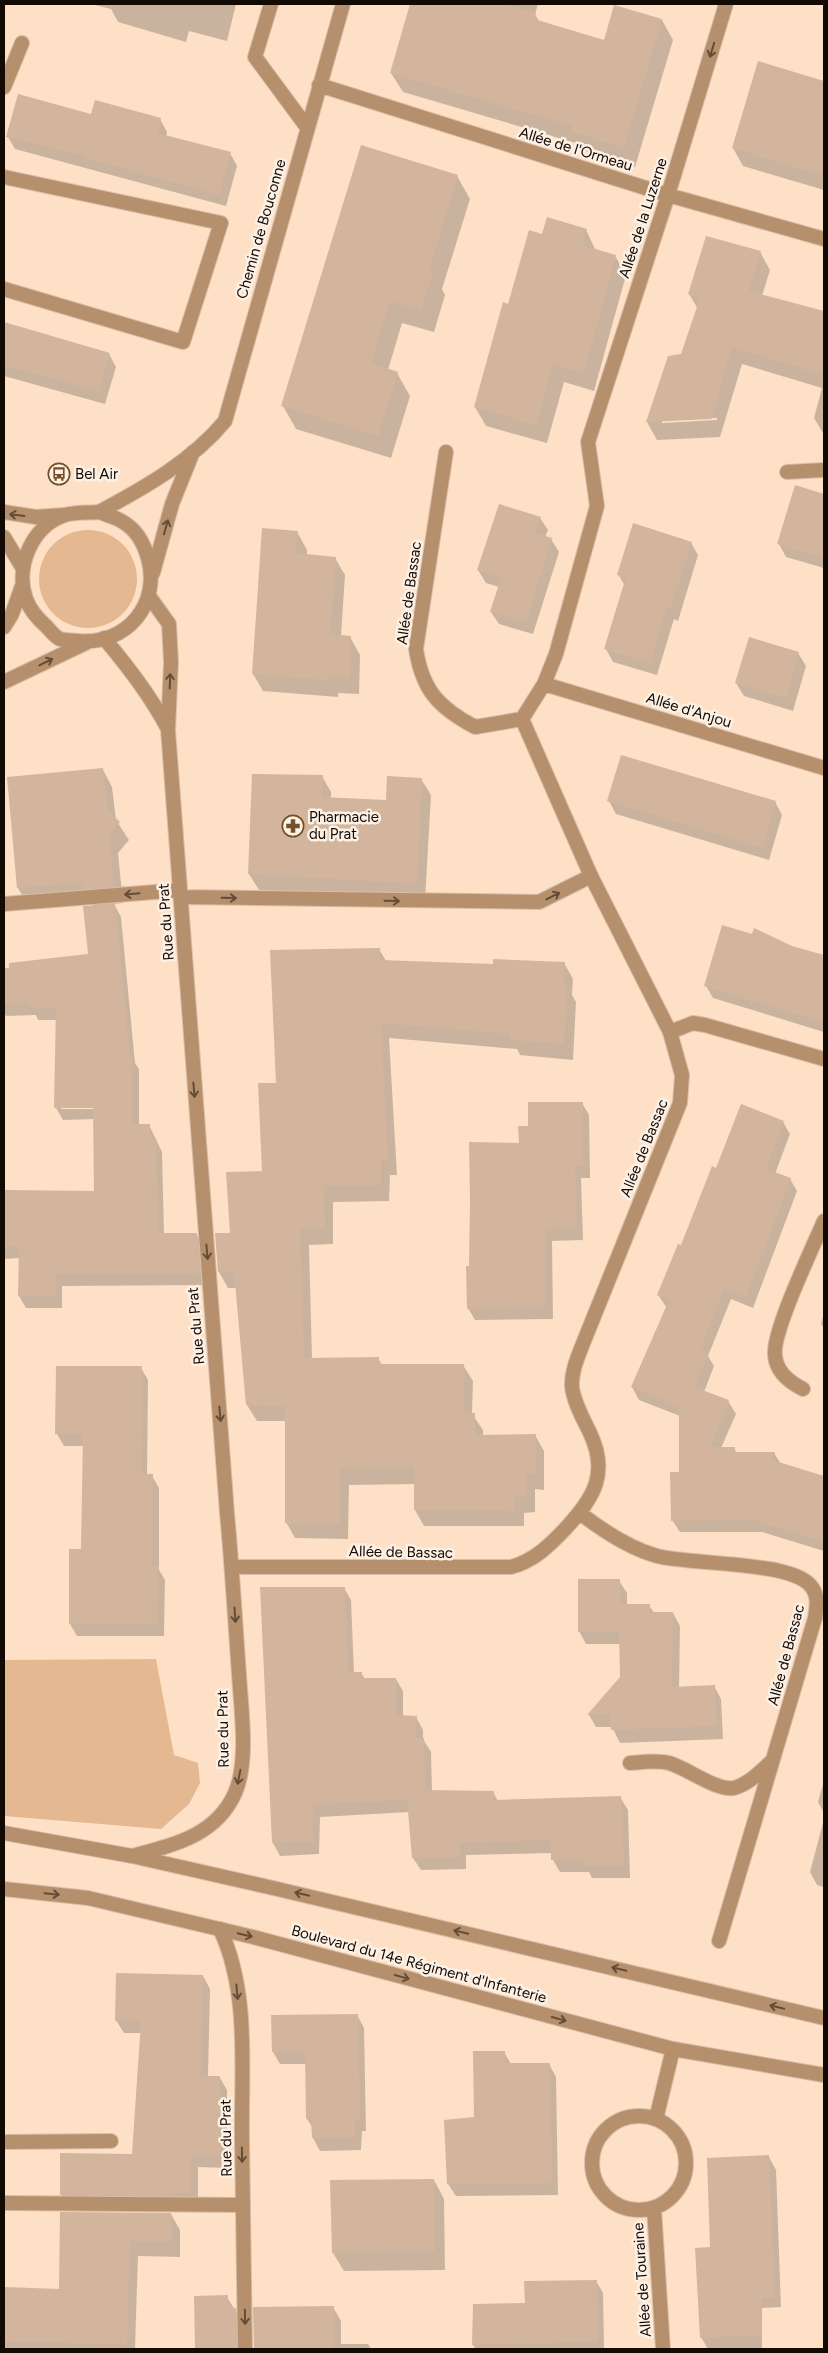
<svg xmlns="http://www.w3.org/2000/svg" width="828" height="2353" font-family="Figtree,sans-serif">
<rect width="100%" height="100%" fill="#fde0c6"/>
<!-- green -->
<path fill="#e4b991" d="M39 579a49 49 0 1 1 98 0a49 49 0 1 1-98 0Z
M 156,1659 L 174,1755 L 198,1763 L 200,1783 L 189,1804 L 161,1829 L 4,1816 L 4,1660 Z"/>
<!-- shadow -->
<path fill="#0003" fill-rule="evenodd" d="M 91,4 L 236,4 L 227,41 L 189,31 L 186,42 L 118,22 L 111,9 Z
M 411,4 L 538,4 L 535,14 L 539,22 L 605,41 L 615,6 L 662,20 L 673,40 L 635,167 L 583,150 L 579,144 L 403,92 L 391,73 Z
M 759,63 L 824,83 L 824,190 L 743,166 L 733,148 Z
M 91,116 L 160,119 L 167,132 L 166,136 L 230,153 L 237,166 L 226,206 L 15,149 L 8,137 Z
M 457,176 L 470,199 L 442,289 L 445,295 L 434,332 L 402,323 L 388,370 L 397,373 L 410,396 L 391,458 L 296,429 L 283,406 Z
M 586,230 L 596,251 L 615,256 L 626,275 L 594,391 L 564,382 L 547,443 L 486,426 L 475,407 L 509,305 L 543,235 Z
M 760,252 L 770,270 L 762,296 L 824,312 L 824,435 L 814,418 L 822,388 L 742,364 L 720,437 L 657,440 L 647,422 L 669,357 L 682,356 L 698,309 L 689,294 ZM 717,418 L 717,420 L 662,423 L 662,420 Z
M 4,323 L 109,354 L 116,367 L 105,404 L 4,376 Z
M 796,487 L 824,495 L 824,568 L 786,557 L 779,544 Z
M 540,518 L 548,530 L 545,537 L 551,539 L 559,552 L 533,634 L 499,624 L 491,612 L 499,587 L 486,583 L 478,570 Z
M 297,532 L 307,550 L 307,555 L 335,558 L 345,575 L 341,636 L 350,637 L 360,655 L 359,694 L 338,693 L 338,697 L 263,691 L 253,674 Z
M 691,543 L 698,555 L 678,621 L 674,619 L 657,675 L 613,662 L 606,649 L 625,586 L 618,574 Z
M 798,653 L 806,666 L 793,711 L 744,696 L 736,683 Z
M 103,770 L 112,787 L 116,820 L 129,840 L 118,853 L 123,903 L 114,904 L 121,917 L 135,1063 L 139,1069 L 139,1125 L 149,1125 L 162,1152 L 164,1234 L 196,1234 L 203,1246 L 206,1285 L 62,1286 L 62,1308 L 26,1308 L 19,1296 L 20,1258 L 4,1259 L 4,1191 L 95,1193 L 94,1119 L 63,1120 L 56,1108 L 57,1020 L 38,1020 L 36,1015 L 6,1016 L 4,1012 L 4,969 L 89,955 L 94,907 L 89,900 L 28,905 L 18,888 L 8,778 ZM 99,1106 L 99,1109 L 61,1109 L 61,1107 Z
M 322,776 L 331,792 L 331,798 L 388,801 L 421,779 L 431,795 L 425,900 L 259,890 L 249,874 Z
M 609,801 L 775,802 L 782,815 L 769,860 L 616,814 Z
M 379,949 L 386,961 L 494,966 L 564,963 L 573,979 L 572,995 L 576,1002 L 573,1060 L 520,1055 L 517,1049 L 389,1038 L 397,1175 L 390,1175 L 389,1201 L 333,1202 L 333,1244 L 309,1245 L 312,1359 L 378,1358 L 382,1365 L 463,1365 L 473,1381 L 472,1414 L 483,1430 L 483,1436 L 535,1435 L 544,1451 L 544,1490 L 535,1489 L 535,1512 L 524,1513 L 524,1526 L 424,1526 L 415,1510 L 415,1484 L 349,1485 L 348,1539 L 295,1538 L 286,1522 L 286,1421 L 257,1421 L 247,1405 L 237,1288 L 228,1288 L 219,1272 L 216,1235 L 231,1235 L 263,1173 L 277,1084 Z
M 815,963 L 824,966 L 824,1032 L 713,998 L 706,986 Z
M 582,1103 L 589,1115 L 590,1178 L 581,1178 L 583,1240 L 552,1241 L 553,1319 L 475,1320 L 468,1308 L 470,1267 L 520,1144 L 529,1127 Z
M 783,1122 L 790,1134 L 775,1174 L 790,1179 L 797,1191 L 753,1308 L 731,1299 L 708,1356 L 714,1366 L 704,1392 L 728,1401 L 736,1414 L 721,1448 L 734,1448 L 737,1454 L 774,1453 L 781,1464 L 824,1478 L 824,1551 L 762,1532 L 680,1532 L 672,1520 L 680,1473 L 680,1416 L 639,1400 L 632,1387 L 667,1308 L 658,1295 L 717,1169 Z
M 824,1314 L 824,1329 L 821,1323 Z
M 141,1368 L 148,1380 L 147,1476 L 152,1476 L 159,1488 L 159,1570 L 165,1580 L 164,1636 L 77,1636 L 70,1624 L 82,1551 L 84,1446 L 64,1446 L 57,1434 Z
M 619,1581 L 627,1593 L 627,1605 L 649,1605 L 654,1613 L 673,1613 L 680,1626 L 679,1688 L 714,1686 L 721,1699 L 723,1739 L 620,1743 L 612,1727 L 596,1727 L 589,1715 L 621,1678 L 621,1644 L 586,1644 L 579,1631 Z
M 262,1588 L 344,1588 L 351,1600 L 354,1673 L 361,1673 L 365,1679 L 396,1679 L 403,1691 L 403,1716 L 416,1717 L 423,1730 L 423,1739 L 431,1752 L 432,1791 L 493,1792 L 498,1801 L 620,1797 L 628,1810 L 630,1878 L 592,1878 L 589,1872 L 560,1872 L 553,1860 L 552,1853 L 466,1855 L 466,1869 L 421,1870 L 413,1858 L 409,1812 L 320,1817 L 319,1854 L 280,1856 L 273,1843 Z
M 824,1781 L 824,1813 L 818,1802 Z
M 824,1819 L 824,1887 L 817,1885 L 810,1872 Z
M 203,1976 L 210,1989 L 208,2077 L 220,2078 L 227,2090 L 227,2168 L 198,2167 L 198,2206 L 68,2207 L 61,2194 L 134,2155 L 141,2033 L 124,2033 L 116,2020 Z
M 357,2015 L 364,2028 L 366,2131 L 362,2131 L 361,2150 L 320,2151 L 313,2138 L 313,2128 L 307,2119 L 306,2064 L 280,2064 L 273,2052 Z
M 504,2052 L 511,2064 L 549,2064 L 556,2077 L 558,2195 L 456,2196 L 448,2184 Z
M 769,2157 L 776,2170 L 781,2307 L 762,2308 L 762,2348 L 708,2349 L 701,2337 L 711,2249 Z
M 434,2180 L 444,2199 L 445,2270 L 344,2271 L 333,2253 Z
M 61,2213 L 171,2214 L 180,2230 L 180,2257 L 138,2256 L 135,2349 L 4,2349 L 4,2289 L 60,2290 Z
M 596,2281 L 603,2293 L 604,2349 L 476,2349 L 473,2345 L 526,2304 Z
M 196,2297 L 227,2297 L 243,2323 L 243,2349 L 196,2349 Z
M 333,2307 L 341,2321 L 341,2344 L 368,2344 L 371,2349 L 255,2349 L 254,2309 Z"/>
<!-- building -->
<path fill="#d2b59c" d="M 410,4 L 505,4 L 536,13 L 534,19 L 604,40 L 614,5 L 662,19 L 624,148 L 570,131 L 572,126 L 390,73 Z
M 758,61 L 824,81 L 824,176 L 732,148 Z
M 18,94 L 91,114 L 95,100 L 161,118 L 157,133 L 231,152 L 219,195 L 85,158 L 86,156 L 6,137 Z
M 361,145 L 458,175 L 429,270 L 433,271 L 422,310 L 390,301 L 371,363 L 398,372 L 378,436 L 281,406 Z
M 547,217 L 587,229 L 582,245 L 616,255 L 584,373 L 553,364 L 536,425 L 474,407 L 503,302 L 508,304 L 529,230 L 542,234 Z
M 706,236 L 761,251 L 749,291 L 824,311 L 824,375 L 732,347 L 711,419 L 646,422 L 668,356 L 681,354 L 700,298 L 688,294 Z
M 4,322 L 110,353 L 98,391 L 4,365 Z
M 795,485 L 824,494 L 824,558 L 777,544 Z
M 499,504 L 541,517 L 535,533 L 552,538 L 526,622 L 490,612 L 501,578 L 477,570 Z
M 633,523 L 692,542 L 670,608 L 667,607 L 650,663 L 604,649 L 626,577 L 617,575 Z
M 262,528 L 298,531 L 296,553 L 336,557 L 330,634 L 351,636 L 350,677 L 328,676 L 329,680 L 252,674 Z
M 749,637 L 799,652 L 786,698 L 735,683 Z
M 621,755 L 776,801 L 762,848 L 607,801 Z
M 103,768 L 108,811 L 120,822 L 109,835 L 114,887 L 82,889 L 81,883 L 17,888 L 7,777 Z
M 252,774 L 323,775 L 322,797 L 386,800 L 387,776 L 422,778 L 417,884 L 248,874 Z
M 115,904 L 130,1056 L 133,1056 L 132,1124 L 150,1124 L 150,1138 L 156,1138 L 158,1233 L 197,1233 L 200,1273 L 56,1274 L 56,1296 L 18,1296 L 19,1246 L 4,1247 L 4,1190 L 94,1191 L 93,1108 L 54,1108 L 56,1008 L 30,1008 L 30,1004 L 4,1004 L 4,968 L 9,968 L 9,963 L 88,954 L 83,906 Z
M 722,925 L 752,934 L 754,928 L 792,946 L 824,955 L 824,1023 L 704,986 Z
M 380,948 L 380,960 L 493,964 L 493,959 L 565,962 L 563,984 L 567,984 L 564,1044 L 510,1040 L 510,1034 L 381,1023 L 388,1160 L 381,1159 L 381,1185 L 324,1186 L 325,1228 L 300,1229 L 304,1358 L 379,1357 L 379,1364 L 464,1364 L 464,1413 L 475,1413 L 475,1435 L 536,1434 L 536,1474 L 527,1473 L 526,1497 L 515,1497 L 515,1511 L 414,1510 L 414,1468 L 340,1469 L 340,1523 L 285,1523 L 285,1406 L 246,1405 L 234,1272 L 218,1272 L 215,1233 L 230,1233 L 226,1172 L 262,1171 L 258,1083 L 276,1083 L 270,950 Z
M 528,1102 L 583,1102 L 583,1166 L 575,1166 L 577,1228 L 546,1229 L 546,1307 L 467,1309 L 466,1266 L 469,1266 L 470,1200 L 469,1142 L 519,1143 L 518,1126 L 528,1126 Z
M 741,1104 L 784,1121 L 766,1169 L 791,1178 L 746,1297 L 724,1288 L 700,1349 L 708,1353 L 694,1387 L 729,1400 L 710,1447 L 735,1447 L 735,1452 L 775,1452 L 772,1460 L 824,1476 L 824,1542 L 754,1520 L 671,1521 L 670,1472 L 679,1472 L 679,1407 L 631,1387 L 669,1300 L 657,1295 L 678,1244 L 681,1245 L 712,1166 L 716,1168 Z
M 56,1366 L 142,1366 L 141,1474 L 153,1474 L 152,1566 L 158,1566 L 157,1624 L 69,1624 L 69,1549 L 81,1549 L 83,1434 L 55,1434 Z
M 578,1579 L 620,1579 L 620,1604 L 650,1604 L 650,1612 L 673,1612 L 672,1687 L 715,1685 L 717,1726 L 611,1730 L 610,1714 L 587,1715 L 620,1677 L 619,1632 L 578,1632 Z
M 260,1587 L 345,1587 L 348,1672 L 362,1672 L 362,1678 L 396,1678 L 396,1715 L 417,1716 L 415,1738 L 424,1738 L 426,1790 L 494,1791 L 494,1800 L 621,1796 L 624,1866 L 583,1865 L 583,1860 L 551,1860 L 551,1840 L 460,1843 L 459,1857 L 412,1858 L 407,1800 L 313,1804 L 313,1841 L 272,1843 Z
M 116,1973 L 203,1975 L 201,2076 L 220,2076 L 221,2156 L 191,2155 L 191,2193 L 171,2193 L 171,2196 L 60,2195 L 60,2153 L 132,2154 L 141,2021 L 115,2021 Z
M 358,2014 L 360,2119 L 355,2119 L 355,2138 L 312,2138 L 311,2119 L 306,2119 L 305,2052 L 272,2052 L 271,2015 Z
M 473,2051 L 505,2051 L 505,2063 L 550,2063 L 552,2183 L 447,2184 L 444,2120 L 474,2117 Z
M 769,2155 L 775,2298 L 761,2298 L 762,2335 L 700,2338 L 695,2248 L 710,2247 L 707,2158 Z
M 434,2179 L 435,2251 L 332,2253 L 330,2180 Z
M 60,2212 L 171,2213 L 172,2242 L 130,2241 L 127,2345 L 4,2341 L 4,2287 L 59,2289 Z
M 597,2280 L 598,2342 L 472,2345 L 473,2304 L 525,2303 L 524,2281 Z
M 228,2295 L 228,2308 L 236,2308 L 236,2349 L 195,2349 L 194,2296 Z
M 334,2306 L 334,2349 L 254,2349 L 253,2307 Z"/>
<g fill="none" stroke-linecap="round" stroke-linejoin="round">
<!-- service casing -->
<g stroke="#d8bea7" stroke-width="16">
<path id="service" d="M 271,4 L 255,57 L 306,126
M 4,87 L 22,43
M 4,177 L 221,223 L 183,342 L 4,289
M 787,472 L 824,470
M 181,897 L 539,902 L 591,876
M 4,904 L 180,890
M 670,1032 L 693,1023 L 705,1025 L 824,1059
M 803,1389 C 789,1382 776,1371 775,1355 C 772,1332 813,1247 824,1221
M 4,2142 L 111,2141
M 4,2203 L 243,2205"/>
</g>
<!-- pedestrian casing -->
<g stroke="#d8bea7" stroke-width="16">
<path id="pedestrian" d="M 656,2119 L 673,2049"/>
</g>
<!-- minor casing -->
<g stroke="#d8bea7" stroke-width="16">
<path id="minor" d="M 319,85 L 668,195 L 824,239
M 446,452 L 416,649 C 422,690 439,708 475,727 L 522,719 L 544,684 L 556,654 L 597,506 L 588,442 L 668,195 L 726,4
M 4,512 L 36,517 L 63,515
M 99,512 C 144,488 192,461 225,421 L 343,4
M 99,512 C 106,515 116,517 123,522 C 137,530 144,544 148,558 C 161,604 127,645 79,641 C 74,640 65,641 60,639 C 55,637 50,630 46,626 C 38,619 30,610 26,599 C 15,568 31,526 65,515 C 75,512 88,513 99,512 Z
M 4,537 L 22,567
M 153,573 L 172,504 L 193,452
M 4,627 L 12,614 L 22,586
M 104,638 C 128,667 150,695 168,729
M 4,682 L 88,642
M 544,684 L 824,768
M 580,1513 C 603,1531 629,1548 657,1556 C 692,1565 788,1561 810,1585 C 819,1595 817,1606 815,1618 L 719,1941
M 232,1567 L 511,1567 C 534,1561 550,1545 566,1528 C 594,1498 609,1473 590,1433 C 583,1418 574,1403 572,1387 C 571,1373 577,1359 582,1346 L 680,1103 L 682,1075 L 670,1032 L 591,876 L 522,719
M 630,1763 C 643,1762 656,1760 669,1763 C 687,1768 716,1791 734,1788 C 749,1784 761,1771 772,1761
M 132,1856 C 173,1845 216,1836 235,1793 C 249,1761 241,1709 239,1674 C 235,1620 232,1566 227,1513 C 207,1252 188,991 168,730 L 171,662 L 169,624 L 149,596
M 220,1929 C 250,1993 241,2071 242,2140 C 243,2209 244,2279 245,2349
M592 2163a47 47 0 1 1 94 0a47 47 0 1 1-94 0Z
M 654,2208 L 663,2349"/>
</g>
<!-- tertiary casing -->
<g stroke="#d8bea7" stroke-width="16">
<path id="tertiary" d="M 4,1833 L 132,1856 L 273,1888 L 824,2018
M 4,1889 L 88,1898 L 253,1937 L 673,2049 L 824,2075"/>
</g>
<!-- service -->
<use href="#service" stroke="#b6906d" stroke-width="14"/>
<!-- pedestrian -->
<use href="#pedestrian" stroke="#b6906d" stroke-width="14"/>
<!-- minor -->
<use href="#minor" stroke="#b6906d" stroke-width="14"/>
<!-- tertiary -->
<use href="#tertiary" stroke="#b6906d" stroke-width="14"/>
</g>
<!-- one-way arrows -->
<defs><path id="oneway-shaft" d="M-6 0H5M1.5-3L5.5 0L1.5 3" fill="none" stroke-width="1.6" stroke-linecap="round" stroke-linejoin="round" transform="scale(1.25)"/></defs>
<g stroke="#644d38">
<use href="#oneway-shaft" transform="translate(712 50) rotate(107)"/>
<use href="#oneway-shaft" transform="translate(17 515) rotate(-173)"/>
<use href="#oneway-shaft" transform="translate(166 527) rotate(-74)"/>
<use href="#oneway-shaft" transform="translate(46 662) rotate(-26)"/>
<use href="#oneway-shaft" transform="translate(170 681) rotate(-88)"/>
<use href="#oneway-shaft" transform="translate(132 894) rotate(175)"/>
<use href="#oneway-shaft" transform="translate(553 896) rotate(-27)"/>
<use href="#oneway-shaft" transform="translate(229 898) rotate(1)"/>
<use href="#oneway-shaft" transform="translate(392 901) rotate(1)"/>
<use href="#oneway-shaft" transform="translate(194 1090) rotate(85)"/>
<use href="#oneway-shaft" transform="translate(207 1252) rotate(85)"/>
<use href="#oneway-shaft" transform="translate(220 1414) rotate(85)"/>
<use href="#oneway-shaft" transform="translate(235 1615) rotate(86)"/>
<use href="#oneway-shaft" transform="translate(239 1777) rotate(101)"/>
<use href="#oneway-shaft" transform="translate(52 1894) rotate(6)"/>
<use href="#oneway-shaft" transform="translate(302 1894) rotate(-167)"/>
<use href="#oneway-shaft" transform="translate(461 1932) rotate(-167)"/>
<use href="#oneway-shaft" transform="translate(245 1935) rotate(13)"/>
<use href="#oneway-shaft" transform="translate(619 1969) rotate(-167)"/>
<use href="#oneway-shaft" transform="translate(402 1977) rotate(15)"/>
<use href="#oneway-shaft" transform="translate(237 1992) rotate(85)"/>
<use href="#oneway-shaft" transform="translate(777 2007) rotate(-167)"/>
<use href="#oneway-shaft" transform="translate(559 2019) rotate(15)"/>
<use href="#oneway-shaft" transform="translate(242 2155) rotate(89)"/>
<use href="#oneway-shaft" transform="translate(245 2317) rotate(89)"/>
</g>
<!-- icons -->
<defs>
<g id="bus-ring" transform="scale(1.125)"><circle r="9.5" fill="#fdf1e6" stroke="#744f2a" stroke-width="1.5"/><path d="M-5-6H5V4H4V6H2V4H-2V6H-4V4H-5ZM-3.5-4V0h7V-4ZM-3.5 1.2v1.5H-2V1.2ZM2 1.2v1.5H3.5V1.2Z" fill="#744f2a"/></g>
<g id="pharmacy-ring" transform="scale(1.125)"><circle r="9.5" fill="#fdf1e6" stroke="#744f2a" stroke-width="1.5"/><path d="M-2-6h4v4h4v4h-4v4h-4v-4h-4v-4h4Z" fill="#744f2a"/></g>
</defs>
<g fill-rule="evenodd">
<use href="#bus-ring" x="59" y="474"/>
<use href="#pharmacy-ring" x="293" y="826"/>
</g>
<g text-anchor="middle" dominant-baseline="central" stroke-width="5" stroke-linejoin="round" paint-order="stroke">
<!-- street labels -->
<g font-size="15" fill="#130a03" stroke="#fdf1e6">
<text transform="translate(576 149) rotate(17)">Allée de l'Ormeau</text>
<text transform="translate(643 218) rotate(-72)">Allée de la Luzerne</text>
<text transform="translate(261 229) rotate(-74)">Chemin de Bouconne</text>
<text transform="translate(409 593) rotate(-82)">Allée de Bassac</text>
<text transform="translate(689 710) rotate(17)">Allée d'Anjou</text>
<text transform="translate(166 922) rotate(-94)">Rue du Prat</text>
<text transform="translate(644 1148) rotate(-68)">Allée de Bassac</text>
<text transform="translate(196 1326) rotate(-95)">Rue du Prat</text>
<text transform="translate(401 1552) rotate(1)">Allée de Bassac</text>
<text transform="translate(786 1655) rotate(-75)">Allée de Bassac</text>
<text transform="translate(223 1729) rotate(-91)">Rue du Prat</text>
<text transform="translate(419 1964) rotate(15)">Boulevard du 14e Régiment d'Infanterie</text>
<text transform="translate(226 2138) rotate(-91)">Rue du Prat</text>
<text transform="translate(642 2280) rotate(-94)">Allée de Touraine</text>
</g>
<!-- poi labels -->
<g font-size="15" fill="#130a03" stroke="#fdf1e6" text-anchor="start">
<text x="75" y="474">Bel Air</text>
<text x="309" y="817">Pharmacie<tspan x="309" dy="17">du Prat</tspan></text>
</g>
</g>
<!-- border -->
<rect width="828" height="2353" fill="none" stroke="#130a03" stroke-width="10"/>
</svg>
